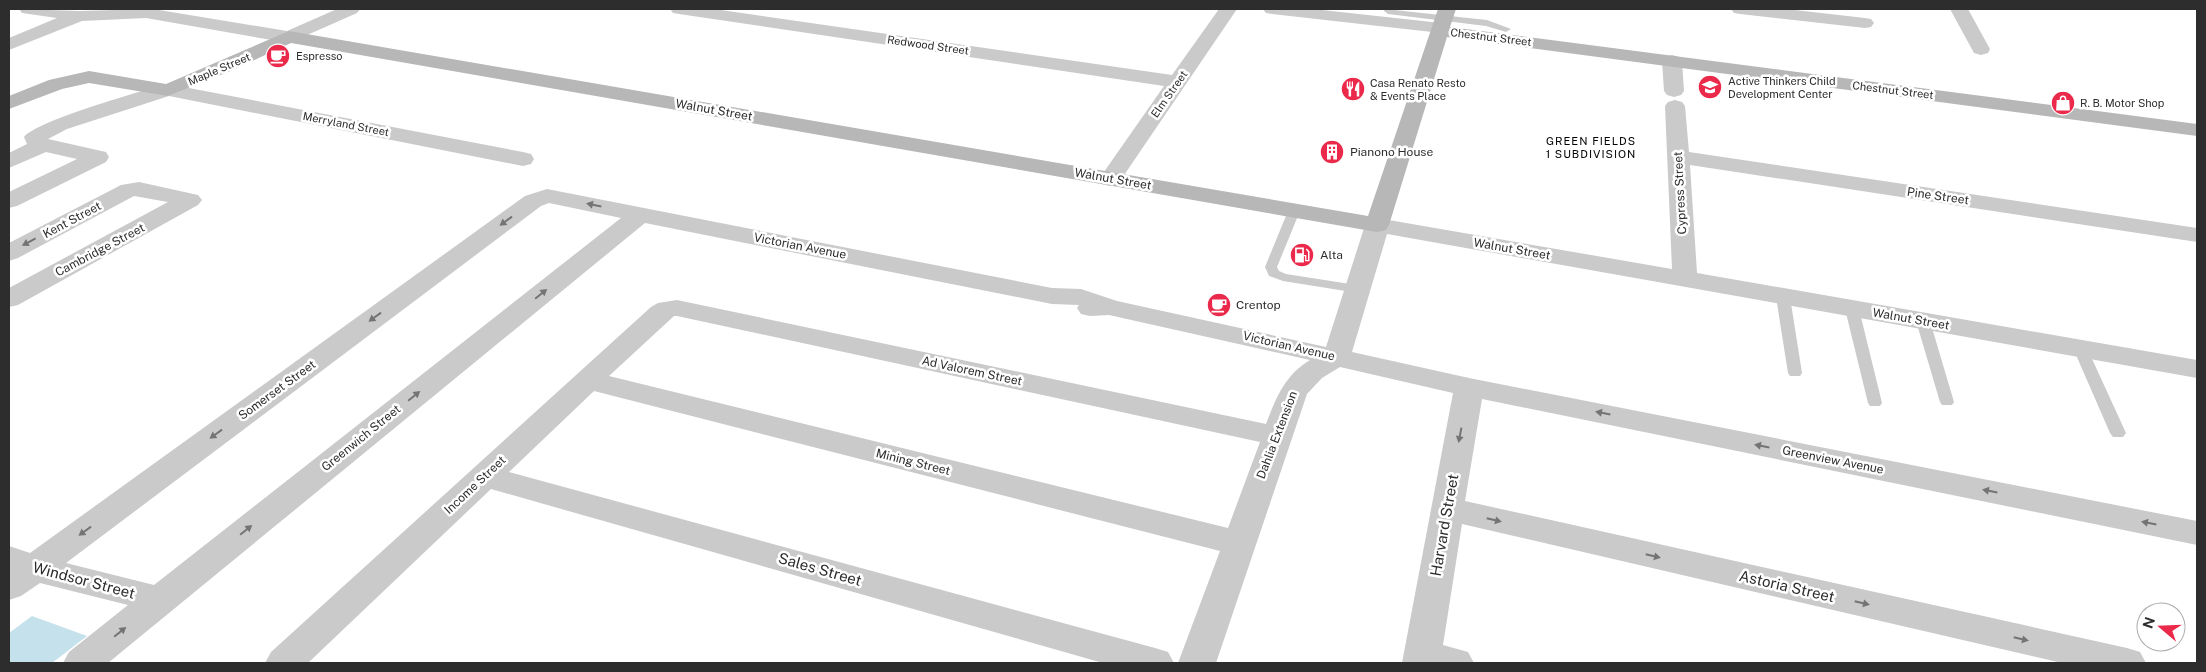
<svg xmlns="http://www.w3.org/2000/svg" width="2206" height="672" font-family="'Public Sans',sans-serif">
<rect width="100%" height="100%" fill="#fff"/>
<!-- water -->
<path fill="#c5e1ec" d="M 32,616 L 87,636 L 52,663 L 9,663 L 9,633 Z"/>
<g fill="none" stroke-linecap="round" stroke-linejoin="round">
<!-- lane -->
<path fill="#cacaca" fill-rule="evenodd" d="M 1385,9 L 1487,20 L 1511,29 L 1506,32 L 1486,26 L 1388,14 L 1384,11 Z
M 1294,207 L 1300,211 L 1277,267 L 1279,271 L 1286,274 L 1363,286 L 1365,289 L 1363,292 L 1358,293 L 1283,281 L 1269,276 L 1265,267 L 1288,211 Z
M 1783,293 L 1790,297 L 1802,373 L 1800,376 L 1790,376 L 1788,373 L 1776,297 Z
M 1852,305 L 1859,309 L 1882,403 L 1880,406 L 1870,406 L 1868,403 L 1845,309 Z
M 1923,317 L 1930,321 L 1954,402 L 1952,405 L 1942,405 L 1940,402 L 1916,321 Z
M 2080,344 L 2087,348 L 2126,433 L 2123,437 L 2113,437 L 2110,433 L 2073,348 Z"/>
<!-- street -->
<path fill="#cacaca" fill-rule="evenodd" d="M 19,9 L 79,11 L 153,9 L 287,31 L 337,9 L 360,9 L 357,13 L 289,43 L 146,18 L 82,21 L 9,50 L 9,38 L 57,18 L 22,13 Z
M 670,9 L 714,9 L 1172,75 L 1219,9 L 1237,9 L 1118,184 L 1110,186 L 1102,184 L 1099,179 L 1164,86 L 679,14 L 673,13 Z
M 1263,9 L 1313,9 L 1441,23 L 1447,24 L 1450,28 L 1447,32 L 1441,33 L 1272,14 L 1266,13 Z
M 1731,9 L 1786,9 L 1865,18 L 1871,19 L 1874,23 L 1871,27 L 1865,28 L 1740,14 L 1734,13 Z
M 1950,9 L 1968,9 L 1990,49 L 1988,53 L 1981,55 L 1974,53 Z
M 1672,55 L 1679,57 L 1682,61 L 1684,91 L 1681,95 L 1674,97 L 1667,95 L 1664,91 L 1662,61 L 1665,57 Z
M 168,84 L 523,152 L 531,154 L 534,159 L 531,164 L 523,166 L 169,96 L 67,129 L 48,139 L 106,152 L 109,157 L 106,162 L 17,206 L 9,208 L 9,192 L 77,159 L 46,152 L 9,168 L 9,153 L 27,144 L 24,137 C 36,121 144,90 168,84 Z
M 1675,100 L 1682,102 L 1685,106 L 1689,152 L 2197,228 L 2197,242 L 1690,165 L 1697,273 L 2197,360 L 2197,378 L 1387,234 L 1352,352 L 1469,378 L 2197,521 L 2197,545 L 1482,399 L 1465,501 L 2127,648 L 2140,652 L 2146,663 L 2062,663 L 1462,524 L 1443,645 L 1468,652 L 1474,663 L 1402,663 L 1453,393 L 1340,367 L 1322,378 L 1307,394 L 1216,663 L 1178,663 L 1220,551 L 594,391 L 509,472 L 1155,648 L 1168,652 L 1174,663 L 1103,663 L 491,489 L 308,663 L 265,663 L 271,652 L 651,307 L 658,303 L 677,300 L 1266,424 C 1276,398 1285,375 1310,360 L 1109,315 L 1090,316 L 1081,314 L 1077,308 L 1079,305 L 1052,304 L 645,223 L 108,663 L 63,663 L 69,652 L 128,605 L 40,583 L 21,596 L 9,600 L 9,546 L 30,553 L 525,196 L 547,189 L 1052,288 L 1081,289 L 1117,301 L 1326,347 L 1365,225 L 1368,220 L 1377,218 L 1672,269 L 1665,106 L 1668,102 ZM 549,203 L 621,218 L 154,585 L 66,563 L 541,206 ZM 674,316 L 677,316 L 1260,442 L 1228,528 L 609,376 Z
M 139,182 L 198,195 L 202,200 L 198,205 L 18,305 L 9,307 L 9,288 L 168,202 L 134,196 L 18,258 L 9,261 L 9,243 L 121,185 Z"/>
<!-- secondary -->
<path fill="#b7b7b7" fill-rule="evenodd" d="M 1438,9 L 1456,9 L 1450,27 L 2197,124 L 2197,136 L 1447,37 L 1389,225 L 1386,230 L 1377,232 L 291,43 L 233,70 L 168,96 L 89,83 L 62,89 L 9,109 L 9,96 L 49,80 L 89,71 L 166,84 L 289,31 L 1368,216 Z"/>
</g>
<!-- one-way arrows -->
<defs><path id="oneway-solid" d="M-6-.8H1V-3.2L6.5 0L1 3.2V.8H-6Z" transform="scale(1.25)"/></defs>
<g fill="#747474">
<use href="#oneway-solid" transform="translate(594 205) rotate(-168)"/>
<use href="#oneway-solid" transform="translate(506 221) rotate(144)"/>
<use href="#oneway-solid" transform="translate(29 242) rotate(152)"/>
<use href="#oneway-solid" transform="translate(541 294) rotate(-39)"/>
<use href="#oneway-solid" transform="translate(375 317) rotate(144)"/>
<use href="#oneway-solid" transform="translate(414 396) rotate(-39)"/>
<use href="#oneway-solid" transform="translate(1603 413) rotate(-169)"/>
<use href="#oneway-solid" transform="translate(216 434) rotate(144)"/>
<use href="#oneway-solid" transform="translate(1460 435) rotate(101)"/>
<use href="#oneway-solid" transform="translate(1762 446) rotate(-169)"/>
<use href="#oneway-solid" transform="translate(1990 491) rotate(-169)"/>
<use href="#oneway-solid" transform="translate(1494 520) rotate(13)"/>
<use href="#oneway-solid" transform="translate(2149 523) rotate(-169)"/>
<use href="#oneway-solid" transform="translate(246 530) rotate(-39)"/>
<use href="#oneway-solid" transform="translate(85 531) rotate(144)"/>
<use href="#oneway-solid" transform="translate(1653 556) rotate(13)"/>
<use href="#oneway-solid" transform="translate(1862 603) rotate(13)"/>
<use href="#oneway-solid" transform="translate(120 632) rotate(-39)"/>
<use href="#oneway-solid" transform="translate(2021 639) rotate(13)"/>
</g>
<!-- icons -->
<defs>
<g id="cafe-disc" transform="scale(1.25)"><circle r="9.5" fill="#eb294a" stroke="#fff"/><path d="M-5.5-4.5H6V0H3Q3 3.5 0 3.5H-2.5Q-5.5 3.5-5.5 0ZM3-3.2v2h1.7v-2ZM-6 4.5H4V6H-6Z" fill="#fff"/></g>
<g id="school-disc" transform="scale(1.25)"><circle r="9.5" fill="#eb294a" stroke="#fff"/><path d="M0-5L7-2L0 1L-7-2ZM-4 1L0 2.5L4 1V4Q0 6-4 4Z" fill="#fff"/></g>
<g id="restaurant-disc" transform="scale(1.25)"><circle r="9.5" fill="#eb294a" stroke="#fff"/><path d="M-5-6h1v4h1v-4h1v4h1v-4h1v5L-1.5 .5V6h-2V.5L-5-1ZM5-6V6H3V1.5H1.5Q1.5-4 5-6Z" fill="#fff"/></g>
<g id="shop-disc" transform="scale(1.25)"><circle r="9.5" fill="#eb294a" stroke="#fff"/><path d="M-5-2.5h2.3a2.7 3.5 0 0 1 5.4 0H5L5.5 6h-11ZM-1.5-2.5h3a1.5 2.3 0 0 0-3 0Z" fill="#fff"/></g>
<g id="building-disc" transform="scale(1.25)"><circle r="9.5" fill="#eb294a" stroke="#fff"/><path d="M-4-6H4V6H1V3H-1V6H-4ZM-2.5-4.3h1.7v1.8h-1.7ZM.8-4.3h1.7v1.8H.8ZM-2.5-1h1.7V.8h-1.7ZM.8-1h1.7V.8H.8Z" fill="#fff"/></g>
<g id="fuel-disc" transform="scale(1.25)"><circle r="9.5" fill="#eb294a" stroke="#fff"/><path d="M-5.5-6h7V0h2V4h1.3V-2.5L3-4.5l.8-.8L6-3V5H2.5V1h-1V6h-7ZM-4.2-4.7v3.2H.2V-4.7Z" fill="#fff"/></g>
</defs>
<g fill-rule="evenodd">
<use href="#cafe-disc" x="278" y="56"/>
<use href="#school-disc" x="1710" y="87"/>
<use href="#restaurant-disc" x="1353" y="89"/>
<use href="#shop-disc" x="2063" y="103"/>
<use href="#building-disc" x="1332" y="152"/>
<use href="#fuel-disc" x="1302" y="255"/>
<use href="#cafe-disc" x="1219" y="305"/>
</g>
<g text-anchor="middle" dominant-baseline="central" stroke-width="5" stroke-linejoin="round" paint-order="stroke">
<!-- far-street labels -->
<g font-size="11" fill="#2d2d2d" stroke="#fff">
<text transform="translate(1491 37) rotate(7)">Chestnut Street</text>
<text transform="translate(928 45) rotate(8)">Redwood Street</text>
<text transform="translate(219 69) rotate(-23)">Maple Street</text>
<text transform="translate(1893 90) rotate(7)">Chestnut Street</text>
<text transform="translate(1169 94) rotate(-55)">Elm Street</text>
<text transform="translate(346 124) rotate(11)">Merryland Street</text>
</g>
<!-- far-poi labels -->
<g font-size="11" fill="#2d2d2d" stroke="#fff" text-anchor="start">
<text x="296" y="56">Espresso</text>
<text x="1728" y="81">Active Thinkers Child<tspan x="1728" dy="13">Development Center</tspan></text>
<text x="1370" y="83">Casa Renato Resto<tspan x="1370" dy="13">&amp; Events Place</tspan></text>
<text x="2080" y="103">R. B. Motor Shop</text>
</g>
<!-- far-neighbourhood labels -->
<g font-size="11" letter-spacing="1" fill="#000" stroke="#fff">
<text x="1591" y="141">GREEN FIELDS<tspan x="1591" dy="13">1 SUBDIVISION</tspan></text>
</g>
<!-- street labels -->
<g font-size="12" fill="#2d2d2d" stroke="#fff">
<text transform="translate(714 110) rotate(10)">Walnut Street</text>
<text transform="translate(1113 179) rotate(10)">Walnut Street</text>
<text transform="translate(1680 193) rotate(-93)">Cypress Street</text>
<text transform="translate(1938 196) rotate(8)">Pine Street</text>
<text transform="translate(72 220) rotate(-28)">Kent Street</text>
<text transform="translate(800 246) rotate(11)">Victorian Avenue</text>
<text transform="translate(1512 249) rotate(10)">Walnut Street</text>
<text transform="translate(100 250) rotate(-28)">Cambridge Street</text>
<text transform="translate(1911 319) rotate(10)">Walnut Street</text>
<text transform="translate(1289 346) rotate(13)">Victorian Avenue</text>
<text transform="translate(972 371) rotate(12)">Ad Valorem Street</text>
<text transform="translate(277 390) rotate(-36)">Somerset Street</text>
<text transform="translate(1277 435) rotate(-69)">Dahlia Extension</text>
<text transform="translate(361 438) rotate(-39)">Greenwich Street</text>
<text transform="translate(1833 460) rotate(11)">Greenview Avenue</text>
<text transform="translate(913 462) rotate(14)">Mining Street</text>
<text transform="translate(475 485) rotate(-43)">Income Street</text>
</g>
<!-- poi labels -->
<g font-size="12" fill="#2d2d2d" stroke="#fff" text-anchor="start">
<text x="1350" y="152">Pianono House</text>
<text x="1320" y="255">Alta</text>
<text x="1236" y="305">Crentop</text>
</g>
<!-- near-street labels -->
<g font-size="15" fill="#2d2d2d" stroke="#fff">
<text transform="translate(1444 525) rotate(-80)">Harvard Street</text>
<text transform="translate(820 569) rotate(16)">Sales Street</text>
<text transform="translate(84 580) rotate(15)">Windsor Street</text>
<text transform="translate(1787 586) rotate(13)">Astoria Street</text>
</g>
</g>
<!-- border -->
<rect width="2206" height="672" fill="none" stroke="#2d2d2d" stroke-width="20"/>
<!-- north arrow -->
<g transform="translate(2161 627) rotate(289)"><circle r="24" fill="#ffffff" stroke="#ababab"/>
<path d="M0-4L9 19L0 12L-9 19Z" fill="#eb294a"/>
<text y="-8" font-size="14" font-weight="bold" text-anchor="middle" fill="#2d2d2d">N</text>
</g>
</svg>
